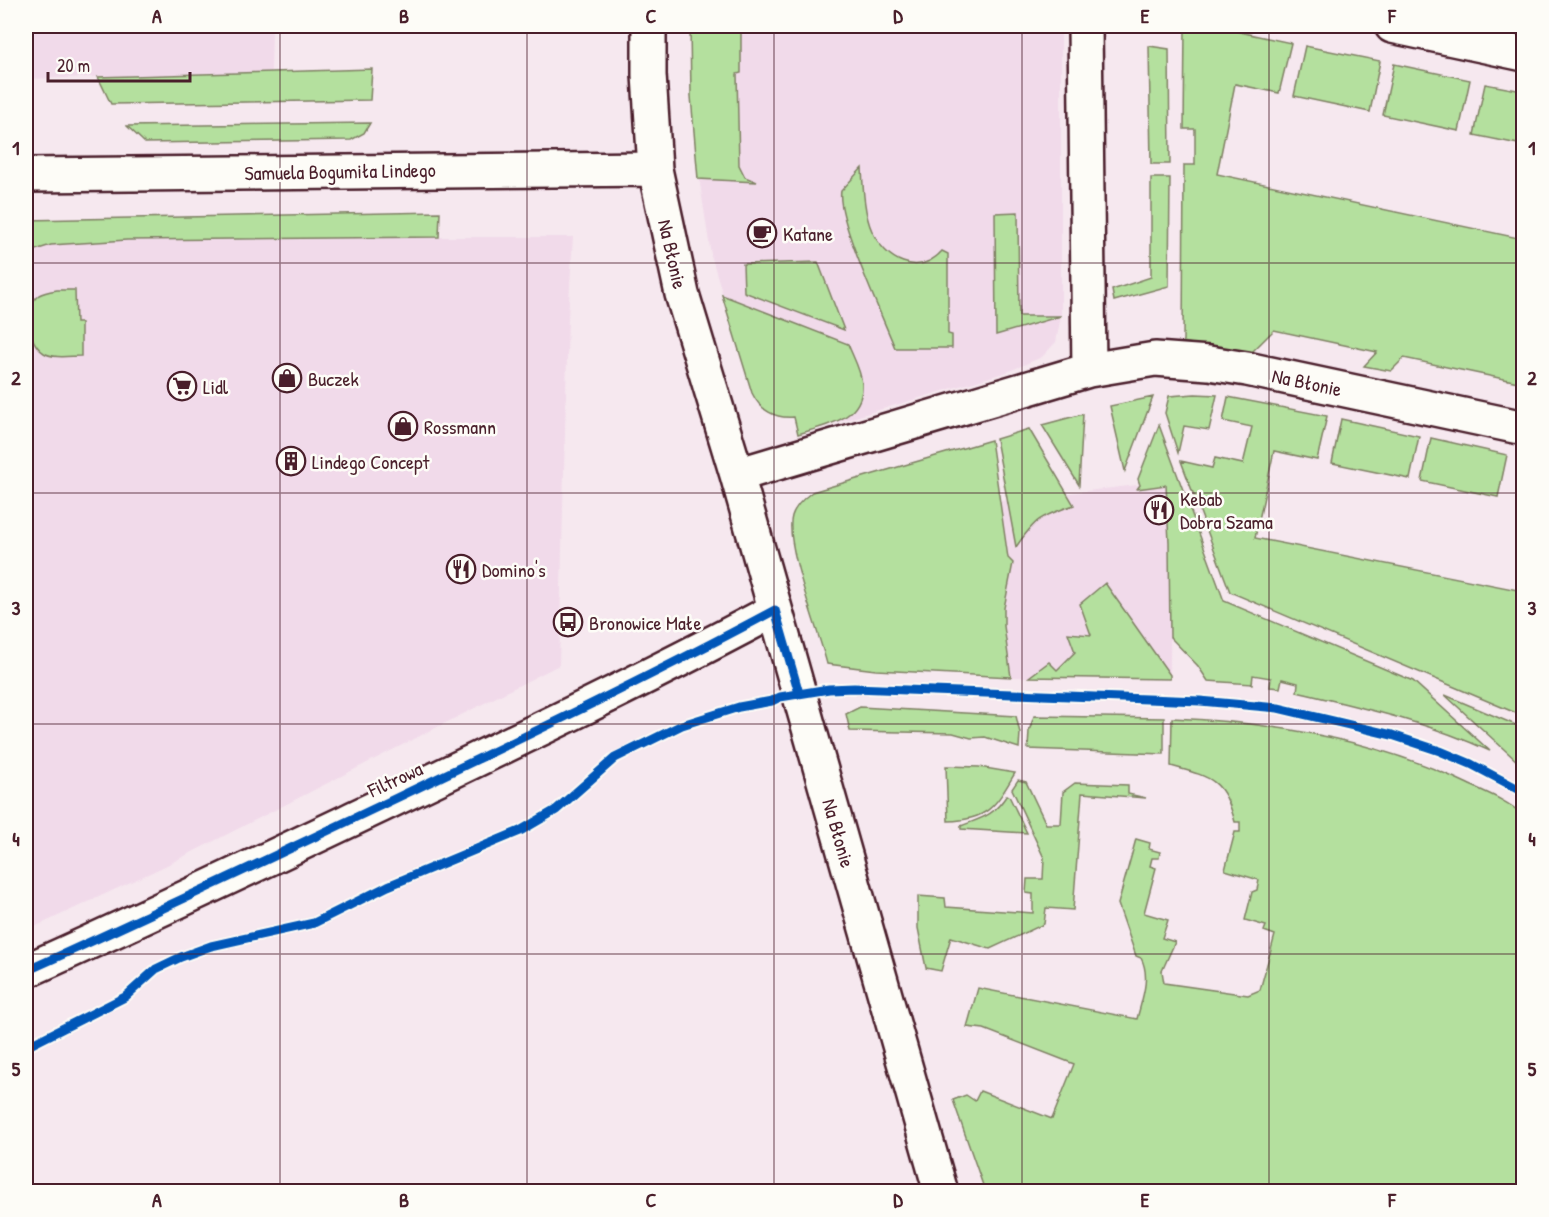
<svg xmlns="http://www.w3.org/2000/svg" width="1549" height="1217" font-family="'Patrick Hand',sans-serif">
<rect width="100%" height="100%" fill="#f6e8ef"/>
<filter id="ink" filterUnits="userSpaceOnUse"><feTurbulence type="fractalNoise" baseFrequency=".0167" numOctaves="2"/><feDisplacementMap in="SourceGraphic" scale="12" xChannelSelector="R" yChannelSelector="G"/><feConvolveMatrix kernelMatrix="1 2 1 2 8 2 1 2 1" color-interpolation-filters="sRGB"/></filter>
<g filter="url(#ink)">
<!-- built -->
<path fill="#f1daea" d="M 26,26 L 272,26 L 271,72 L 26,79 Z
M 690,26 L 1061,26 L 1061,316 L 1056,342 L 1042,357 L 1007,372 L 798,434 L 794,417 L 781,417 L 763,409 L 756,402 L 752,393 L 711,255 L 696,158 L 691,96 Z
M 440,212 L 439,237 L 573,237 L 568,318 L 559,665 L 165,866 L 26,931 L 26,220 Z
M 1171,481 L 1170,679 L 1011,677 L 1004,626 L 994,502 Z"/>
<!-- green -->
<path fill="#b4e09e" stroke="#7f8064" stroke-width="1.5" d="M 690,26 L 741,26 L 741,73 L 737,74 L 739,165 L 745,177 L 757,182 L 698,179 L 691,96 Z
M 1187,26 L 1212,26 L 1291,43 L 1279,93 L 1235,84 L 1217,174 L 1523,239 L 1523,383 L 1404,358 L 1391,371 L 1364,366 L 1377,352 L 1274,330 L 1248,356 L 1183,342 L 1184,165 L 1195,165 L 1195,129 L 1184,129 L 1185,28 Z
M 1149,46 L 1169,49 L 1170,164 L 1151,164 Z
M 1305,46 L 1380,61 L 1370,112 L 1294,96 Z
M 1394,64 L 1470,80 L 1459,131 L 1383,115 Z
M 372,69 L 370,100 L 111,104 L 98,77 Z
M 1485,84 L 1523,91 L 1523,145 L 1474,135 Z
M 370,123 L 364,133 L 351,140 L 145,143 L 127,126 Z
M 862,168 C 863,186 864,214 872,231 C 885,260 918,278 942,251 L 948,254 L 948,334 L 952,335 L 952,348 L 895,348 C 883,318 836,217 841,191 Z
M 1151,178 L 1170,178 L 1169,286 L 1114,301 L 1112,290 L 1151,277 Z
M 440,212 L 439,237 L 127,240 L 51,245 L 26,253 L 26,220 Z
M 1018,212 L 1019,316 L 1061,316 L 996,335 L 995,213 Z
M 818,262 L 844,330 L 744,292 L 743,264 Z
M 57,290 L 75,290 L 76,323 L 81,323 L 81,356 C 70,356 54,359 44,353 C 27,342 22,308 39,295 C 44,292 51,291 57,290 Z
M 722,295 L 848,344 C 853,357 861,370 862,384 C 864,420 824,426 798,434 L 794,417 C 775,419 760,410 752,393 Z
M 1195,394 L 1217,395 L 1209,430 L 1184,426 L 1178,453 L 1165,413 L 1169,396 Z
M 1153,397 L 1125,471 L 1110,406 Z
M 1228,397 L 1327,416 L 1317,460 L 1274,451 L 1255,538 L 1523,591 L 1523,716 L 1230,592 L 1181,461 L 1212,468 L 1215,458 L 1243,464 L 1252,427 L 1223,421 Z
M 1083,414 L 1079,485 L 1042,425 Z
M 1341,419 L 1419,436 L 1410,479 L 1332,463 Z
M 1159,425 L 1224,601 L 1413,681 L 1490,751 C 1428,722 1363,708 1297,692 L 1298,683 L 1282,679 L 1280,688 L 1270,687 L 1271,678 L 1253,675 L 1252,684 L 1208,681 L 1198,666 L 1170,637 L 1169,542 L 1166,485 L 1137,489 L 1140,485 L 1138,479 Z
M 1029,429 L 1074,505 C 1040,517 1037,517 1016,547 L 996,439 Z
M 1431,438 L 1507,455 L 1498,497 L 1422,481 Z
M 991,440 L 1008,558 L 1013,563 L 1004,608 L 1004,626 L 1011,677 L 876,670 L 827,664 C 819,632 784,543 792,516 C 795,506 804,498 812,492 Z
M 1105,583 L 1170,675 L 1170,679 L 1029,677 L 1049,662 L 1057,670 L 1075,652 L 1068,633 L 1091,635 L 1080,604 Z
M 1445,695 L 1523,728 L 1523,766 L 1519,763 Z
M 860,707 L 1016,716 L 1020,733 L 1019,748 L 985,737 L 971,738 L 953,733 L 850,731 L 846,714 Z
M 1034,716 L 1164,718 L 1164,754 L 1028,749 L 1029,731 Z
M 1172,718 C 1273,722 1377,740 1468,784 C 1487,793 1508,801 1523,815 L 1523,1191 L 985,1191 L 953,1100 L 966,1095 L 975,1101 L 980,1091 L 1052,1119 L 1074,1064 L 984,1029 L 967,1027 L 978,988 L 1137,1019 C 1142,999 1151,977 1141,958 L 1136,956 L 1118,904 L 1136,839 L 1150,843 L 1149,849 L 1160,852 L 1159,858 L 1152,858 L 1150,866 L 1156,868 L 1144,913 L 1168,920 L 1162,938 L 1175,942 L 1162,971 L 1164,983 L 1248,995 L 1260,990 L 1275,935 L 1264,931 L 1266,926 L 1245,920 L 1252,892 L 1257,890 L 1259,880 L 1225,870 L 1235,832 L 1240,832 L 1240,822 L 1235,822 C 1224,779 1211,777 1171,766 Z
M 946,766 L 979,767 L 1015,773 C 996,805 989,820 948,821 Z
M 1018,780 L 1026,782 L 1046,824 L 1061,824 L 1063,792 L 1075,783 L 1128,785 L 1128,794 L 1146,798 L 1082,793 L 1073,910 L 1046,908 L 1044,924 L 990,949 L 951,937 L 941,971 L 926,968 L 918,928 L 918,896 L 945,898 L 946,907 L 1033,913 L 1033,894 L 1026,893 L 1027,879 L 1043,879 L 1044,858 L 1012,789 Z
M 1007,795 L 1009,796 L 1027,833 L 961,829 L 961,826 C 984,817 992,817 1007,795 Z"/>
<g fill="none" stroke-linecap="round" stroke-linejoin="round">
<!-- minor casing -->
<g stroke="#4a1f2b" stroke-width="38">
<path id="minor" d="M 649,26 L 649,75 L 655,169 L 682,294 L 737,475 L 941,1192
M 1392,26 L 1524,54
M 26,175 L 655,169
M 1089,370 L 1155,359 L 1209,363 L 1247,369 L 1524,428
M 737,475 L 1089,370 L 1085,26
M 26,971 C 147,917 268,859 388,802 C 518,740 648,678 775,610"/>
</g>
<!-- minor -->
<use href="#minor" stroke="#fdfcf7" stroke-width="33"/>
<!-- cycleway casing -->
<g stroke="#fdfcf7" stroke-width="13">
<path id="cycleway" d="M 26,971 C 147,917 268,859 388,802 C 518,740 648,678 775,610 L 799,693
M 26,1047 L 125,997 L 156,969 L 181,957 L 211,946 L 314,923 L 388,886 L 520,831 L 556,810 L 615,758 L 682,725 L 739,707 L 772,701 L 780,697 L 829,689 L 854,688 L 1200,701 L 1278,708 L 1392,735 L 1440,751 L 1471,764 L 1524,792"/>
</g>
<!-- cycleway -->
<use href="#cycleway" stroke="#0057b8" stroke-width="9"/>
</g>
</g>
<!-- grid -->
<path fill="none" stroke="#4a1f2b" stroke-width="1.5" stroke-opacity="0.55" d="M 280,26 L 280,1192M 527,26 L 527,1192M 774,26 L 774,1192M 1022,26 L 1022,1192M 1269,26 L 1269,1192M 26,263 L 1524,263M 26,493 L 1524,493M 26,724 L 1524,724M 26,954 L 1524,954"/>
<!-- icons -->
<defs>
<g id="cafe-ring" transform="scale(1.5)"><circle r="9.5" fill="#fdfcf7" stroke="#4a1f2b" stroke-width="1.5"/><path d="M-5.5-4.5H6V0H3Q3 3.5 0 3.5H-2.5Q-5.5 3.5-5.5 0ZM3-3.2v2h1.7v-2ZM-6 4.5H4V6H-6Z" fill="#4a1f2b"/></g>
<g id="shop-ring" transform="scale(1.5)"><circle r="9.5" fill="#fdfcf7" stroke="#4a1f2b" stroke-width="1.5"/><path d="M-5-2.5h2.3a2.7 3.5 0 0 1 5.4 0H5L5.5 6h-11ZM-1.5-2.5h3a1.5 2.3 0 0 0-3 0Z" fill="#4a1f2b"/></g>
<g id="supermarket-ring" transform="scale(1.5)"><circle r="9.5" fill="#fdfcf7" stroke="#4a1f2b" stroke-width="1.5"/><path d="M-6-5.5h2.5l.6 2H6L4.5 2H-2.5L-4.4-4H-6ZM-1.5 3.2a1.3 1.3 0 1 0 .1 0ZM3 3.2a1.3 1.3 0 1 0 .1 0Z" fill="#4a1f2b"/></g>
<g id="building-ring" transform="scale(1.5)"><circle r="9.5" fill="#fdfcf7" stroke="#4a1f2b" stroke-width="1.5"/><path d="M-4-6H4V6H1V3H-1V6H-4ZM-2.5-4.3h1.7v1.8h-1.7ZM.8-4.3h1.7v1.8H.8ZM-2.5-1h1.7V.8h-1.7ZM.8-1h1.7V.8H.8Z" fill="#4a1f2b"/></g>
<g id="restaurant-ring" transform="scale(1.5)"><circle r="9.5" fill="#fdfcf7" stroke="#4a1f2b" stroke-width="1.5"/><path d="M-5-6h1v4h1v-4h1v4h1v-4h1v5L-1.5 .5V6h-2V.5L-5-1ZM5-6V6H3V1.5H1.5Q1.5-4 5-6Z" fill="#4a1f2b"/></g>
<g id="bus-ring" transform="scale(1.5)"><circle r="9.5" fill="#fdfcf7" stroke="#4a1f2b" stroke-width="1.5"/><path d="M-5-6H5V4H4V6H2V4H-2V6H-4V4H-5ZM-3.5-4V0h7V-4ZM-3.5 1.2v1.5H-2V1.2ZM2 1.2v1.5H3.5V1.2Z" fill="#4a1f2b"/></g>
</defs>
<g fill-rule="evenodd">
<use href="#cafe-ring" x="762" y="233"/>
<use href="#shop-ring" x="287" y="378"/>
<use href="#supermarket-ring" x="182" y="386"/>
<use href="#shop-ring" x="403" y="426"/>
<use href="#building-ring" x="291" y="461"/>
<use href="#restaurant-ring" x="1159" y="510"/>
<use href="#restaurant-ring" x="461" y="569"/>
<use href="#bus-ring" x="568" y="622"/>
</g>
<g text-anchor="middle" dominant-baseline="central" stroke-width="5" stroke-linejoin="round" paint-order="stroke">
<!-- street labels -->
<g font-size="20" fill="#4a1f2b" stroke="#fdfcf7">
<text transform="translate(340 171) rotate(-1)">Samuela Bogumiła Lindego</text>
<text transform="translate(673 254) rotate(77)">Na Błonie</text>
<text transform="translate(1307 382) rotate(12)">Na Błonie</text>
<text transform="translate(395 779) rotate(-25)">Filtrowa</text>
<text transform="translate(839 833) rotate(74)">Na Błonie</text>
</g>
<!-- poi labels -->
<g font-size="20" fill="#4a1f2b" stroke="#fdfcf7" text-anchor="start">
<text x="783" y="233">Katane</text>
<text x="308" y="378">Buczek</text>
<text x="203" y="386">Lidl</text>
<text x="424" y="426">Rossmann</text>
<text x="312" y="461">Lindego Concept</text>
<text x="1180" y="498">Kebab<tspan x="1180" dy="23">Dobra Szama</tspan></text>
<text x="482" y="569">Domino's</text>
<text x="589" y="622">Bronowice Małe</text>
</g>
</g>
<!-- margin -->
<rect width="1549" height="1217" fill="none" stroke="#fdfcf7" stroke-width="66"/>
<!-- scale -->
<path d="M48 72v9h142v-9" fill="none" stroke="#4a1f2b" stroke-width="3"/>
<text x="57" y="72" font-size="18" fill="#4a1f2b" stroke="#fdfcf7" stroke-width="4.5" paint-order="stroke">20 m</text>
<rect x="33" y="33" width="1483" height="1151" fill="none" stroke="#4a1f2b" stroke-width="2"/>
<g font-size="20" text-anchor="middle" font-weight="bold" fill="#4a1f2b">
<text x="157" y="23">A</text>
<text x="404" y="23">B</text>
<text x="651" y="23">C</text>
<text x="898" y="23">D</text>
<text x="1145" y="23">E</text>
<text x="1392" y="23">F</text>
<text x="16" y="155">1</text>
<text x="1532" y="155">1</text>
<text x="16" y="385">2</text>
<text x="1532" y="385">2</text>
<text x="16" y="615">3</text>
<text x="1532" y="615">3</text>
<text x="16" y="846">4</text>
<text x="1532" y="846">4</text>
<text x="16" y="1076">5</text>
<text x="1532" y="1076">5</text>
<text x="157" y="1207">A</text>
<text x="404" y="1207">B</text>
<text x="651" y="1207">C</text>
<text x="898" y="1207">D</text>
<text x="1145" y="1207">E</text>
<text x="1392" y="1207">F</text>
</g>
</svg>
